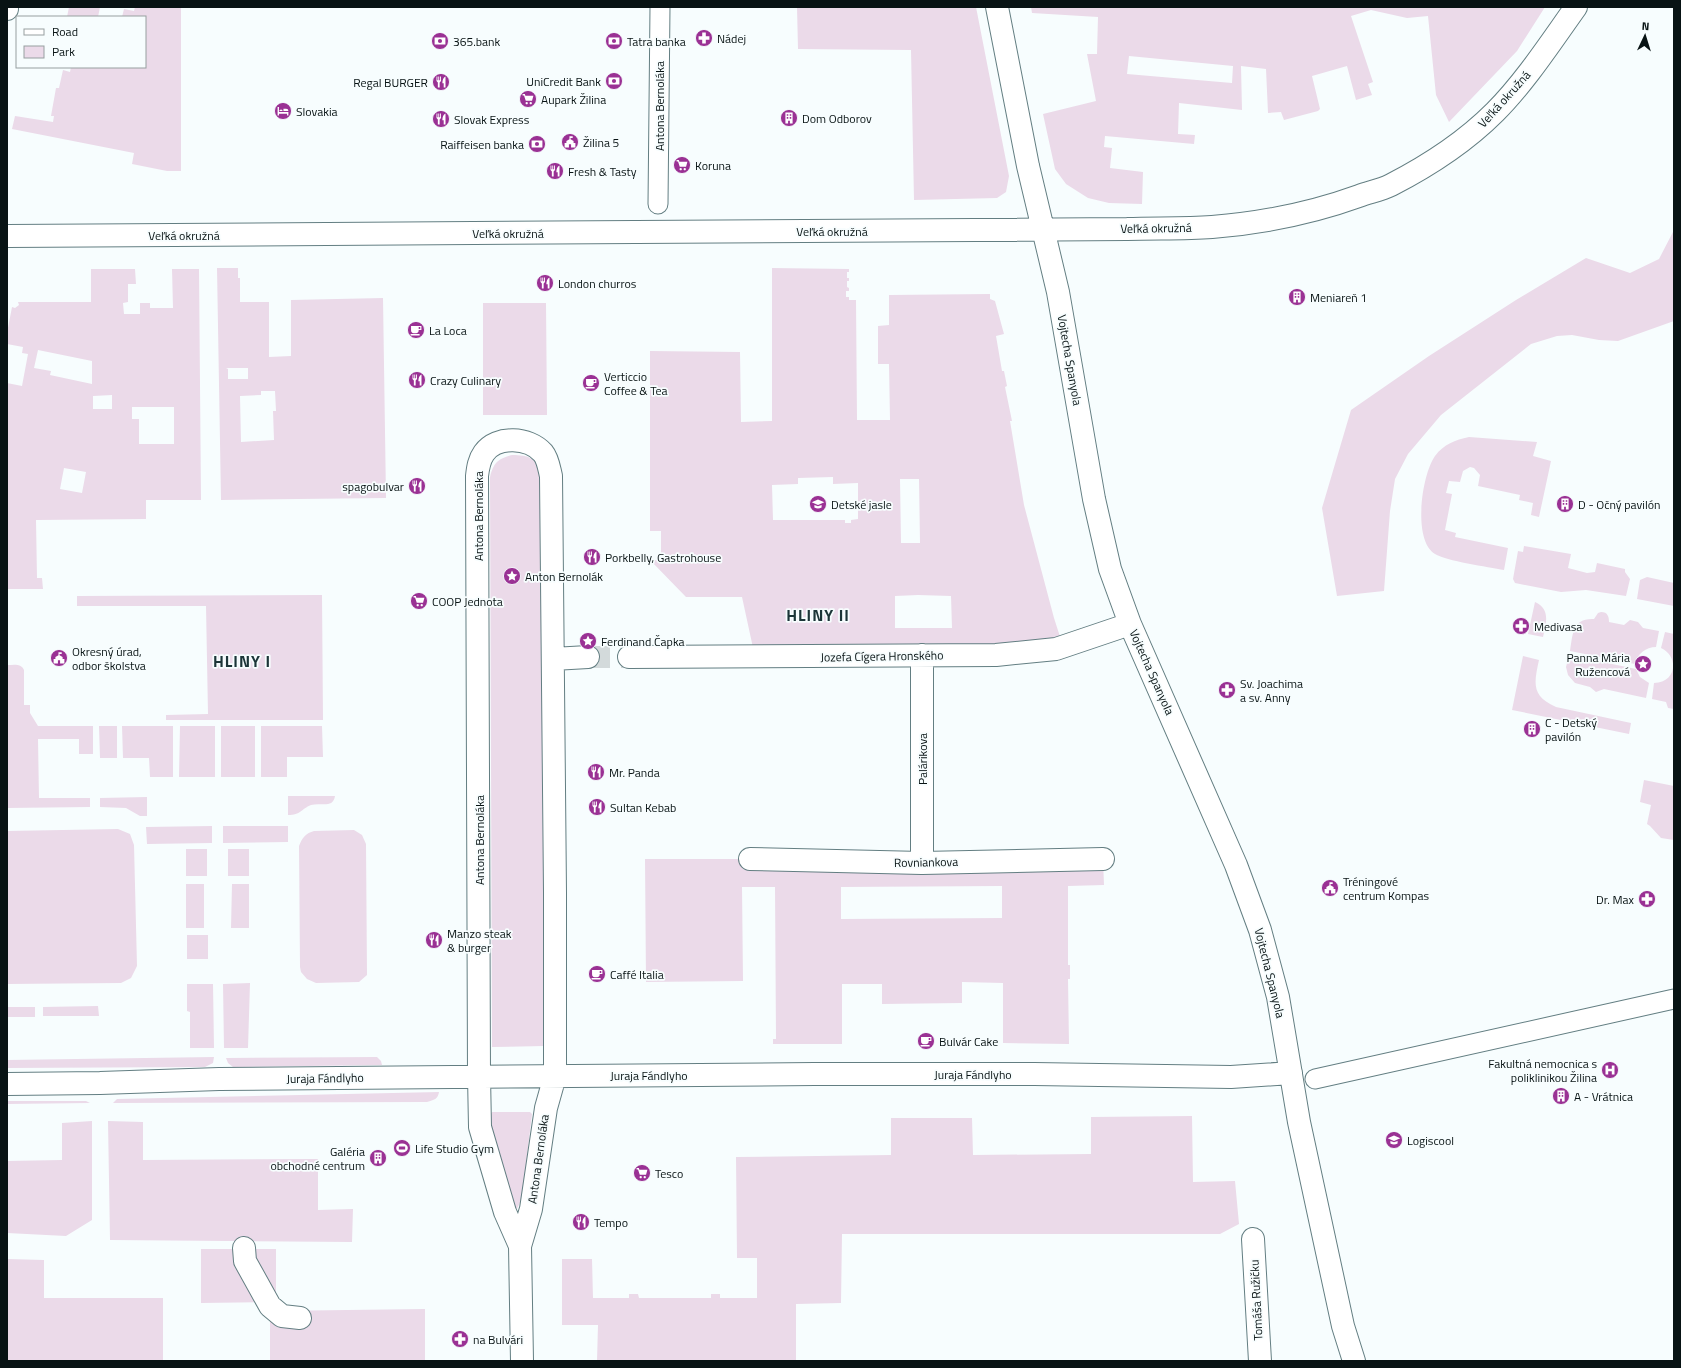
<svg xmlns="http://www.w3.org/2000/svg" width="1681" height="1368" font-family="'Titillium Web',sans-serif">
<rect width="100%" height="100%" fill="#f7fdfe"/>
<!-- green -->
<path fill="#ebdae9" fill-rule="evenodd" d="M 69,7 L 100,7 L 98,17 L 67,17 Z
M 135,7 L 181,7 L 181,171 L 167,171 L 132,164 L 134,153 L 12,129 L 15,116 L 53,122 L 54,116 L 51,116 L 56,88 L 59,88 L 63,70 L 70,72 L 71,67 L 145,67 L 145,17 L 122,17 L 124,9 L 134,11 Z
M 797,7 L 976,7 L 1009,176 L 1006,192 L 997,198 L 914,200 L 911,50 L 798,49 Z
M 1031,7 L 1545,7 L 1517,51 L 1449,122 L 1436,95 L 1428,16 L 1407,18 L 1371,10 L 1351,16 L 1373,82 L 1368,84 L 1372,95 L 1356,100 L 1347,66 L 1312,76 L 1320,109 L 1318,111 L 1284,120 L 1281,112 L 1268,113 L 1266,69 L 1241,66 L 1242,110 L 1179,103 L 1178,134 L 1195,135 L 1194,144 L 1105,136 L 1104,147 L 1112,148 L 1110,168 L 1143,172 L 1142,204 L 1109,203 L 1088,198 L 1066,184 L 1055,169 L 1043,114 L 1096,101 L 1087,54 L 1097,54 L 1098,17 L 1032,13 ZM 1129,56 L 1233,66 L 1232,83 L 1127,74 Z
M 1674,230 L 1674,321 L 1618,341 L 1599,340 L 1572,335 L 1557,336 L 1531,344 L 1441,415 L 1408,454 L 1395,479 L 1390,511 L 1384,591 L 1337,596 L 1322,508 L 1351,410 L 1429,356 L 1516,300 L 1586,258 L 1630,273 L 1659,259 Z
M 217,268 L 238,268 L 238,278 L 240,278 L 240,302 L 269,302 L 269,357 L 291,356 L 291,300 L 383,298 L 386,498 L 221,500 ZM 226,368 L 248,368 L 248,379 L 228,379 L 228,369 ZM 261,391 L 275,391 L 276,411 L 273,411 L 274,440 L 241,442 L 240,396 L 261,395 Z
M 772,268 L 849,269 L 849,272 L 847,272 L 847,278 L 849,278 L 849,281 L 847,281 L 847,287 L 849,288 L 849,291 L 846,291 L 846,297 L 849,297 L 849,300 L 856,300 L 857,420 L 890,420 L 889,364 L 878,364 L 878,326 L 889,325 L 889,295 L 990,294 L 990,299 L 995,301 L 1004,334 L 996,336 L 1002,371 L 1004,371 L 1007,386 L 1005,387 L 1012,421 L 1010,421 L 1024,505 L 1054,618 L 1063,646 L 755,657 L 742,597 L 686,597 L 650,560 L 661,560 L 661,531 L 650,531 L 650,351 L 740,352 L 741,422 L 772,421 ZM 833,477 L 833,484 L 858,483 L 858,519 L 851,520 L 851,523 L 845,523 L 845,520 L 773,520 L 772,485 L 798,484 L 798,478 ZM 900,479 L 919,479 L 920,543 L 901,543 ZM 918,595 L 951,596 L 952,628 L 895,628 L 895,596 Z
M 91,269 L 135,269 L 136,284 L 128,284 L 128,302 L 123,303 L 124,314 L 140,314 L 140,303 L 150,303 L 150,308 L 173,308 L 172,269 L 199,269 L 201,500 L 146,500 L 146,519 L 36,520 L 37,578 L 42,578 L 43,589 L 7,589 L 7,383 L 22,386 L 28,354 L 22,353 L 23,347 L 7,344 L 7,333 L 12,307 L 15,308 L 19,305 L 18,302 L 91,302 ZM 38,350 L 92,361 L 92,384 L 50,375 L 51,371 L 34,368 ZM 112,395 L 112,409 L 93,409 L 93,396 ZM 132,407 L 174,407 L 174,444 L 139,444 L 139,419 L 132,419 ZM 64,468 L 86,472 L 82,493 L 60,489 Z
M 483,303 L 546,303 L 547,415 L 483,415 Z
M 1469,437 L 1537,442 L 1533,456 L 1551,461 L 1539,517 L 1531,515 L 1533,503 L 1519,500 L 1520,495 L 1478,486 L 1480,475 L 1474,468 L 1470,467 L 1463,471 L 1460,482 L 1449,481 L 1446,493 L 1452,494 L 1445,530 L 1456,533 L 1455,537 L 1508,548 L 1504,570 C 1488,567 1446,561 1435,554 C 1412,540 1422,474 1435,456 C 1444,444 1455,440 1469,437 Z
M 512,455 C 529,455 537,458 541,475 L 544,1046 L 492,1047 L 490,477 C 494,462 498,459 512,455 Z
M 1524,546 L 1571,554 L 1568,568 L 1587,573 L 1595,572 L 1597,563 L 1625,569 L 1625,572 L 1630,579 L 1626,596 L 1586,590 L 1561,592 L 1515,583 L 1513,579 L 1518,551 L 1523,552 Z
M 1647,577 L 1674,583 L 1674,606 L 1637,599 L 1640,580 Z
M 322,595 L 323,720 L 166,720 L 166,715 L 208,714 L 206,606 L 77,606 L 77,596 Z
M 1535,602 C 1551,609 1546,624 1543,637 L 1528,634 Z
M 1601,612 C 1608,612 1609,617 1609,622 L 1624,625 L 1630,620 L 1638,622 L 1643,628 L 1659,631 L 1656,647 C 1646,647 1637,654 1635,664 L 1570,651 C 1573,634 1572,618 1594,619 L 1598,613 Z
M 1665,632 L 1674,634 L 1674,709 L 1668,708 L 1666,702 L 1652,699 L 1654,683 C 1676,683 1680,657 1661,648 Z
M 1569,655 L 1636,669 L 1640,677 L 1649,683 L 1646,698 L 1604,689 L 1596,692 L 1590,687 L 1575,683 L 1568,675 L 1566,667 Z
M 1523,656 L 1539,660 C 1534,683 1531,696 1556,707 L 1631,723 L 1629,734 L 1512,710 Z
M 7,665 C 14,665 21,663 24,670 L 24,705 L 30,705 L 30,713 L 38,726 L 93,726 L 93,754 L 79,754 L 79,739 L 38,739 L 39,798 L 90,798 L 90,807 L 7,808 Z
M 99,726 L 117,726 L 117,758 L 100,758 Z
M 122,726 L 173,726 L 173,777 L 150,777 L 149,758 L 123,758 Z
M 180,726 L 215,726 L 215,777 L 179,777 Z
M 221,726 L 255,726 L 255,777 L 221,777 Z
M 261,726 L 322,726 L 323,757 L 287,757 L 287,777 L 261,777 Z
M 1644,780 L 1674,786 L 1674,840 L 1661,838 L 1650,826 L 1647,824 L 1651,805 L 1640,802 Z
M 288,796 L 335,796 C 333,809 321,802 311,805 C 301,809 301,815 288,815 Z
M 147,797 L 147,816 L 140,816 L 126,808 L 100,807 L 100,798 Z
M 212,826 L 212,843 L 147,844 L 146,827 Z
M 223,826 L 288,826 L 288,842 L 223,843 Z
M 118,829 L 130,834 L 134,845 L 137,966 L 131,978 L 121,983 L 7,984 L 7,831 Z
M 354,830 L 362,835 L 366,844 L 367,975 L 359,982 L 316,983 L 307,979 L 301,972 L 300,967 L 299,846 C 302,838 306,833 314,831 Z
M 186,849 L 207,849 L 207,876 L 186,876 Z
M 228,849 L 249,849 L 249,876 L 228,876 Z
M 645,859 L 1103,859 L 1104,885 L 1068,886 L 1068,965 L 1070,965 L 1070,979 L 1068,979 L 1069,1044 L 1003,1043 L 1003,983 L 962,982 L 962,1003 L 882,1004 L 882,984 L 842,984 L 842,1044 L 773,1044 L 773,1039 L 776,1039 L 775,887 L 742,887 L 743,981 L 646,982 ZM 1002,886 L 1002,918 L 841,919 L 841,887 Z
M 186,884 L 204,884 L 204,928 L 186,928 Z
M 232,884 L 249,884 L 249,928 L 231,928 Z
M 187,935 L 208,935 L 208,959 L 187,959 Z
M 250,983 L 248,1048 L 224,1048 L 223,984 Z
M 187,984 L 213,984 L 214,1048 L 190,1048 L 190,1012 L 187,1011 Z
M 98,1006 L 99,1016 L 43,1016 L 43,1007 Z
M 7,1007 L 35,1007 L 35,1017 L 7,1017 Z
M 214,1057 L 213,1063 L 205,1067 L 7,1068 L 7,1060 Z
M 377,1057 L 381,1061 L 382,1065 L 233,1067 L 228,1063 L 226,1058 Z
M 439,1092 C 438,1099 434,1100 427,1102 L 113,1103 L 117,1099 Z
M 7,1101 L 86,1101 L 90,1103 L 7,1104 Z
M 492,1112 L 530,1112 L 532,1114 L 522,1198 L 517,1209 L 513,1206 L 489,1129 L 489,1116 Z
M 1192,1116 L 1193,1182 L 1235,1181 L 1239,1224 L 1220,1234 L 842,1234 L 841,1303 L 796,1304 L 796,1361 L 597,1361 L 598,1325 L 562,1325 L 562,1259 L 592,1259 L 593,1298 L 629,1298 L 629,1294 L 638,1294 L 639,1298 L 711,1298 L 711,1294 L 720,1294 L 720,1298 L 757,1298 L 757,1258 L 737,1258 L 736,1157 L 891,1155 L 891,1118 L 972,1118 L 973,1155 L 1091,1154 L 1091,1117 Z
M 92,1121 L 92,1220 L 66,1236 L 7,1233 L 7,1161 L 62,1160 L 62,1123 Z
M 108,1121 L 143,1122 L 143,1160 L 318,1159 L 318,1210 L 353,1209 L 352,1242 L 110,1240 Z
M 201,1249 L 276,1249 L 276,1302 L 201,1303 Z
M 7,1259 L 44,1260 L 44,1298 L 163,1298 L 163,1361 L 7,1361 Z
M 425,1309 L 425,1361 L 270,1361 L 270,1311 Z"/>
<g fill="none" stroke-linecap="round" stroke-linejoin="round">
<!-- minor-tunnel -->
<path stroke="#d3dadb" stroke-width="22" stroke-dasharray="22 11" stroke-linecap="butt" d="M 588,657 L 629,657"/>
<!-- pedestrian casing -->
<g stroke="#637e82" stroke-width="21">
<path id="pedestrian" d="M 658,204 L 660,7
M 1315,1079 L 1674,999"/>
</g>
<!-- minor casing -->
<g stroke="#637e82" stroke-width="24">
<path id="minor" d="M 997,7 L 1028,166 L 1058,292 L 1094,499 L 1110,569 L 1130,624 L 1236,865 L 1260,930 L 1278,997 L 1299,1122 L 1343,1326 L 1354,1361
M 7,9 L 7,7
M 7,236 L 1127,229 C 1155,228 1184,229 1212,227 C 1262,223 1312,213 1359,196 C 1370,192 1381,190 1391,185 C 1428,166 1465,142 1495,112 C 1525,82 1551,42 1576,7
M 922,655 L 922,863
M 629,657 L 996,655 L 1056,649 L 1130,624
M 553,659 L 588,657
M 750,859 L 922,863 L 1103,859
M 7,1084 L 100,1083 L 219,1079 L 815,1074 L 1034,1074 L 1231,1077 L 1291,1073
M 1253,1239 L 1260,1361
M 520,1246 L 505,1212 L 480,1127 L 479,1076 L 477,476 C 478,467 479,460 484,453 C 497,435 529,437 543,453 C 548,459 549,468 551,476 L 555,892 L 555,1076 L 546,1108 L 531,1209 L 520,1246 L 522,1361
M 244,1248 L 245,1261 L 270,1306 L 282,1316 L 300,1318"/>
</g>
<!-- pedestrian -->
<use href="#pedestrian" stroke="#fff" stroke-width="19"/>
<!-- minor -->
<use href="#minor" stroke="#fff" stroke-width="22"/>
</g>
<!-- icons -->
<defs>
<g id="pharmacy-disc" transform="scale(0.9)"><circle r="9.5" fill="#9a3194" stroke="#f7fdfe"/><path d="M-2-6h4v4h4v4h-4v4h-4v-4h-4v-4h4Z" fill="#fff"/></g>
<g id="bank-disc" transform="scale(0.9)"><circle r="9.5" fill="#9a3194" stroke="#f7fdfe"/><path d="M-6-4H6V4H-6ZM0-2.3a2.3 2.3 0 1 0 0 4.6a2.3 2.3 0 1 0 0-4.6Z" fill="#fff"/></g>
<g id="restaurant-disc" transform="scale(0.9)"><circle r="9.5" fill="#9a3194" stroke="#f7fdfe"/><path d="M-5-6h1v4h1v-4h1v4h1v-4h1v5L-1.5 .5V6h-2V.5L-5-1ZM5-6V6H3V1.5H1.5Q1.5-4 5-6Z" fill="#fff"/></g>
<g id="supermarket-disc" transform="scale(0.9)"><circle r="9.5" fill="#9a3194" stroke="#f7fdfe"/><path d="M-6-5.5h2.5l.6 2H6L4.5 2H-2.5L-4.4-4H-6ZM-1.5 3.2a1.3 1.3 0 1 0 .1 0ZM3 3.2a1.3 1.3 0 1 0 .1 0Z" fill="#fff"/></g>
<g id="hotel-disc" transform="scale(0.9)"><circle r="9.5" fill="#9a3194" stroke="#f7fdfe"/><path d="M-6-4.5h1.5V1H6V5H4.5V3h-9V5H-6ZM-4 0a1.8 1.8 0 1 1 3.6 0ZM.5 0V-2.5h3Q6-2.5 6 0Z" fill="#fff"/></g>
<g id="building-disc" transform="scale(0.9)"><circle r="9.5" fill="#9a3194" stroke="#f7fdfe"/><path d="M-4-6H4V6H1V3H-1V6H-4ZM-2.5-4.3h1.7v1.8h-1.7ZM.8-4.3h1.7v1.8H.8ZM-2.5-1h1.7V.8h-1.7ZM.8-1h1.7V.8H.8Z" fill="#fff"/></g>
<g id="civic-disc" transform="scale(0.9)"><circle r="9.5" fill="#9a3194" stroke="#f7fdfe"/><path d="M-.6-6.5H3V-4.5H.6V-3L4-1V1h2V6H-6V1h2V-1L-.6-3ZM-1.2 2.5V6h2.4V2.5Z" fill="#fff"/></g>
<g id="cafe-disc" transform="scale(0.9)"><circle r="9.5" fill="#9a3194" stroke="#f7fdfe"/><path d="M-5.5-4.5H6V0H3Q3 3.5 0 3.5H-2.5Q-5.5 3.5-5.5 0ZM3-3.2v2h1.7v-2ZM-6 4.5H4V6H-6Z" fill="#fff"/></g>
<g id="school-disc" transform="scale(0.9)"><circle r="9.5" fill="#9a3194" stroke="#f7fdfe"/><path d="M0-5L7-2L0 1L-7-2ZM-4 1L0 2.5L4 1V4Q0 6-4 4Z" fill="#fff"/></g>
<g id="sight-disc" transform="scale(0.9)"><circle r="9.5" fill="#9a3194" stroke="#f7fdfe"/><path d="M0-6L1.8-2.2L6-1.7L2.9 1.2L3.7 5.4L0 3.3L-3.7 5.4L-2.9 1.2L-6-1.7L-1.8-2.2Z" fill="#fff"/></g>
<g id="hospital-disc" transform="scale(0.9)"><circle r="9.5" fill="#9a3194" stroke="#f7fdfe"/><path d="M-5-5h3v3.5h4V-5h3V5h-3V1.5h-4V5h-3Z" fill="#fff"/></g>
<g id="stadium-disc" transform="scale(0.9)"><circle r="9.5" fill="#9a3194" stroke="#f7fdfe"/><path d="M0-5a6.5 5 0 1 0 0 10a6.5 5 0 1 0 0-10ZM-3.5-1.8h7v3.6h-7Z" fill="#fff"/></g>
</defs>
<g fill-rule="evenodd">
<use href="#pharmacy-disc" x="704" y="38"/>
<use href="#bank-disc" x="440" y="41"/>
<use href="#bank-disc" x="614" y="41"/>
<use href="#bank-disc" x="614" y="81"/>
<use href="#restaurant-disc" x="441" y="82"/>
<use href="#supermarket-disc" x="528" y="99"/>
<use href="#hotel-disc" x="283" y="111"/>
<use href="#building-disc" x="789" y="118"/>
<use href="#restaurant-disc" x="441" y="119"/>
<use href="#civic-disc" x="570" y="142"/>
<use href="#bank-disc" x="537" y="144"/>
<use href="#supermarket-disc" x="682" y="165"/>
<use href="#restaurant-disc" x="555" y="171"/>
<use href="#restaurant-disc" x="545" y="283"/>
<use href="#building-disc" x="1297" y="297"/>
<use href="#cafe-disc" x="416" y="330"/>
<use href="#restaurant-disc" x="417" y="380"/>
<use href="#cafe-disc" x="591" y="383"/>
<use href="#restaurant-disc" x="417" y="486"/>
<use href="#school-disc" x="818" y="504"/>
<use href="#building-disc" x="1565" y="504"/>
<use href="#restaurant-disc" x="592" y="557"/>
<use href="#sight-disc" x="512" y="576"/>
<use href="#supermarket-disc" x="419" y="601"/>
<use href="#pharmacy-disc" x="1521" y="626"/>
<use href="#sight-disc" x="588" y="641"/>
<use href="#civic-disc" x="59" y="658"/>
<use href="#sight-disc" x="1643" y="664"/>
<use href="#pharmacy-disc" x="1227" y="690"/>
<use href="#building-disc" x="1532" y="729"/>
<use href="#restaurant-disc" x="596" y="772"/>
<use href="#restaurant-disc" x="597" y="807"/>
<use href="#civic-disc" x="1330" y="888"/>
<use href="#pharmacy-disc" x="1647" y="899"/>
<use href="#restaurant-disc" x="434" y="940"/>
<use href="#cafe-disc" x="597" y="974"/>
<use href="#cafe-disc" x="926" y="1041"/>
<use href="#hospital-disc" x="1610" y="1070"/>
<use href="#building-disc" x="1561" y="1096"/>
<use href="#school-disc" x="1394" y="1140"/>
<use href="#stadium-disc" x="402" y="1148"/>
<use href="#building-disc" x="378" y="1158"/>
<use href="#supermarket-disc" x="642" y="1173"/>
<use href="#restaurant-disc" x="581" y="1222"/>
<use href="#pharmacy-disc" x="460" y="1339"/>
</g>
<g text-anchor="middle" dominant-baseline="central" stroke-width="3.5" stroke-linejoin="round" paint-order="stroke">
<!-- poi labels -->
<g font-size="12" fill="#081314" stroke="#f7fdfe" text-anchor="start">
<text x="717" y="38">Nádej</text>
<text x="453" y="41">365.bank</text>
<text x="627" y="41">Tatra banka</text>
<text x="601" y="81" text-anchor="end">UniCredit Bank</text>
<text x="428" y="82" text-anchor="end">Regal BURGER</text>
<text x="541" y="99">Aupark Žilina</text>
<text x="296" y="111">Slovakia</text>
<text x="802" y="118">Dom Odborov</text>
<text x="454" y="119">Slovak Express</text>
<text x="583" y="142">Žilina 5</text>
<text x="524" y="144" text-anchor="end">Raiffeisen banka</text>
<text x="695" y="165">Koruna</text>
<text x="568" y="171">Fresh &amp; Tasty</text>
<text x="558" y="283">London churros</text>
<text x="1310" y="297">Meniareň 1</text>
<text x="429" y="330">La Loca</text>
<text x="604" y="376">Verticcio<tspan x="604" dy="14">Coffee &amp; Tea</tspan></text>
<text x="430" y="380">Crazy Culinary</text>
<text x="404" y="486" text-anchor="end">spagobulvar</text>
<text x="831" y="504">Detské jasle</text>
<text x="1578" y="504">D - Očný pavilón</text>
<text x="605" y="557">Porkbelly, Gastrohouse</text>
<text x="525" y="576">Anton Bernolák</text>
<text x="432" y="601">COOP Jednota</text>
<text x="1534" y="626">Medivasa</text>
<text x="601" y="641">Ferdinand Čapka</text>
<text x="72" y="651">Okresný úrad,<tspan x="72" dy="14">odbor školstva</tspan></text>
<text x="1630" y="657" text-anchor="end">Panna Mária<tspan x="1630" dy="14">Ružencová</tspan></text>
<text x="1240" y="683">Sv. Joachima<tspan x="1240" dy="14">a sv. Anny</tspan></text>
<text x="1545" y="722">C - Detský<tspan x="1545" dy="14">pavilón</tspan></text>
<text x="609" y="772">Mr. Panda</text>
<text x="610" y="807">Sultan Kebab</text>
<text x="1343" y="881">Tréningové<tspan x="1343" dy="14">centrum Kompas</tspan></text>
<text x="1634" y="899" text-anchor="end">Dr. Max</text>
<text x="447" y="933">Manzo steak<tspan x="447" dy="14">&amp; burger</tspan></text>
<text x="610" y="974">Caffé Italia</text>
<text x="939" y="1041">Bulvár Cake</text>
<text x="1597" y="1063" text-anchor="end">Fakultná nemocnica s<tspan x="1597" dy="14">poliklinikou Žilina</tspan></text>
<text x="1574" y="1096">A - Vrátnica</text>
<text x="1407" y="1140">Logiscool</text>
<text x="415" y="1148">Life Studio Gym</text>
<text x="365" y="1151" text-anchor="end">Galéria<tspan x="365" dy="14">obchodné centrum</tspan></text>
<text x="655" y="1173">Tesco</text>
<text x="594" y="1222">Tempo</text>
<text x="473" y="1339">na Bulvári</text>
</g>
<!-- street labels -->
<g font-size="12" fill="#081314" stroke="#f7fdfe">
<text transform="translate(1504 99) rotate(-48)">Veľká okružná</text>
<text transform="translate(659 106) rotate(-90)">Antona Bernoláka</text>
<text transform="translate(1156 228) rotate(-1)">Veľká okružná</text>
<text x="832" y="231">Veľká okružná</text>
<text x="508" y="233">Veľká okružná</text>
<text x="184" y="235">Veľká okružná</text>
<text transform="translate(1070 360) rotate(80)">Vojtecha Spanyola</text>
<text transform="translate(478 516) rotate(-90)">Antona Bernoláka</text>
<text transform="translate(882 656) rotate(-1)">Jozefa Cígera Hronského</text>
<text transform="translate(1152 672) rotate(66)">Vojtecha Spanyola</text>
<text transform="translate(922 759) rotate(-90)">Palárikova</text>
<text transform="translate(479 840) rotate(-90)">Antona Bernoláka</text>
<text transform="translate(926 862) rotate(-1)">Rovniankova</text>
<text transform="translate(1270 973) rotate(76)">Vojtecha Spanyola</text>
<text x="973" y="1074">Juraja Fándlyho</text>
<text x="649" y="1075">Juraja Fándlyho</text>
<text transform="translate(325 1078) rotate(-1)">Juraja Fándlyho</text>
<text transform="translate(538 1159) rotate(-82)">Antona Bernoláka</text>
<text transform="translate(1256 1300) rotate(-93)">Tomáša Ružičku</text>
</g>
<!-- district labels -->
<g font-size="16" font-weight="bold" letter-spacing="1" fill="#1c3538" stroke="#f7fdfe">
<text x="818" y="615">HLINY II</text>
<text x="242" y="661">HLINY I</text>
</g>
</g>
<!-- border -->
<rect width="1681" height="1368" fill="none" stroke="#081314" stroke-width="16"/>
<!-- legend -->
<rect x="16" y="16" width="130" height="52" fill="#f7fdfe" stroke="#979fa0"/>
<rect x="24" y="29" width="20" height="6" fill="#ffffff" stroke="#979fa0"/>
<text x="52" y="36" font-size="12" fill="#081314">Road</text>
<rect x="24" y="46" width="20" height="12" fill="#ebdae9" stroke="#979fa0"/>
<text x="52" y="56" font-size="12" fill="#081314">Park</text>
<!-- north arrow -->
<g transform="translate(1645 36) rotate(4)" stroke="#f7fdfe" stroke-width="3" paint-order="stroke">
<path d="M0-3L7 15L0 10L-7 15Z" fill="#081314"/>
<text y="-6" font-size="11" font-weight="bold" text-anchor="middle" fill="#081314">N</text>
</g>
</svg>
